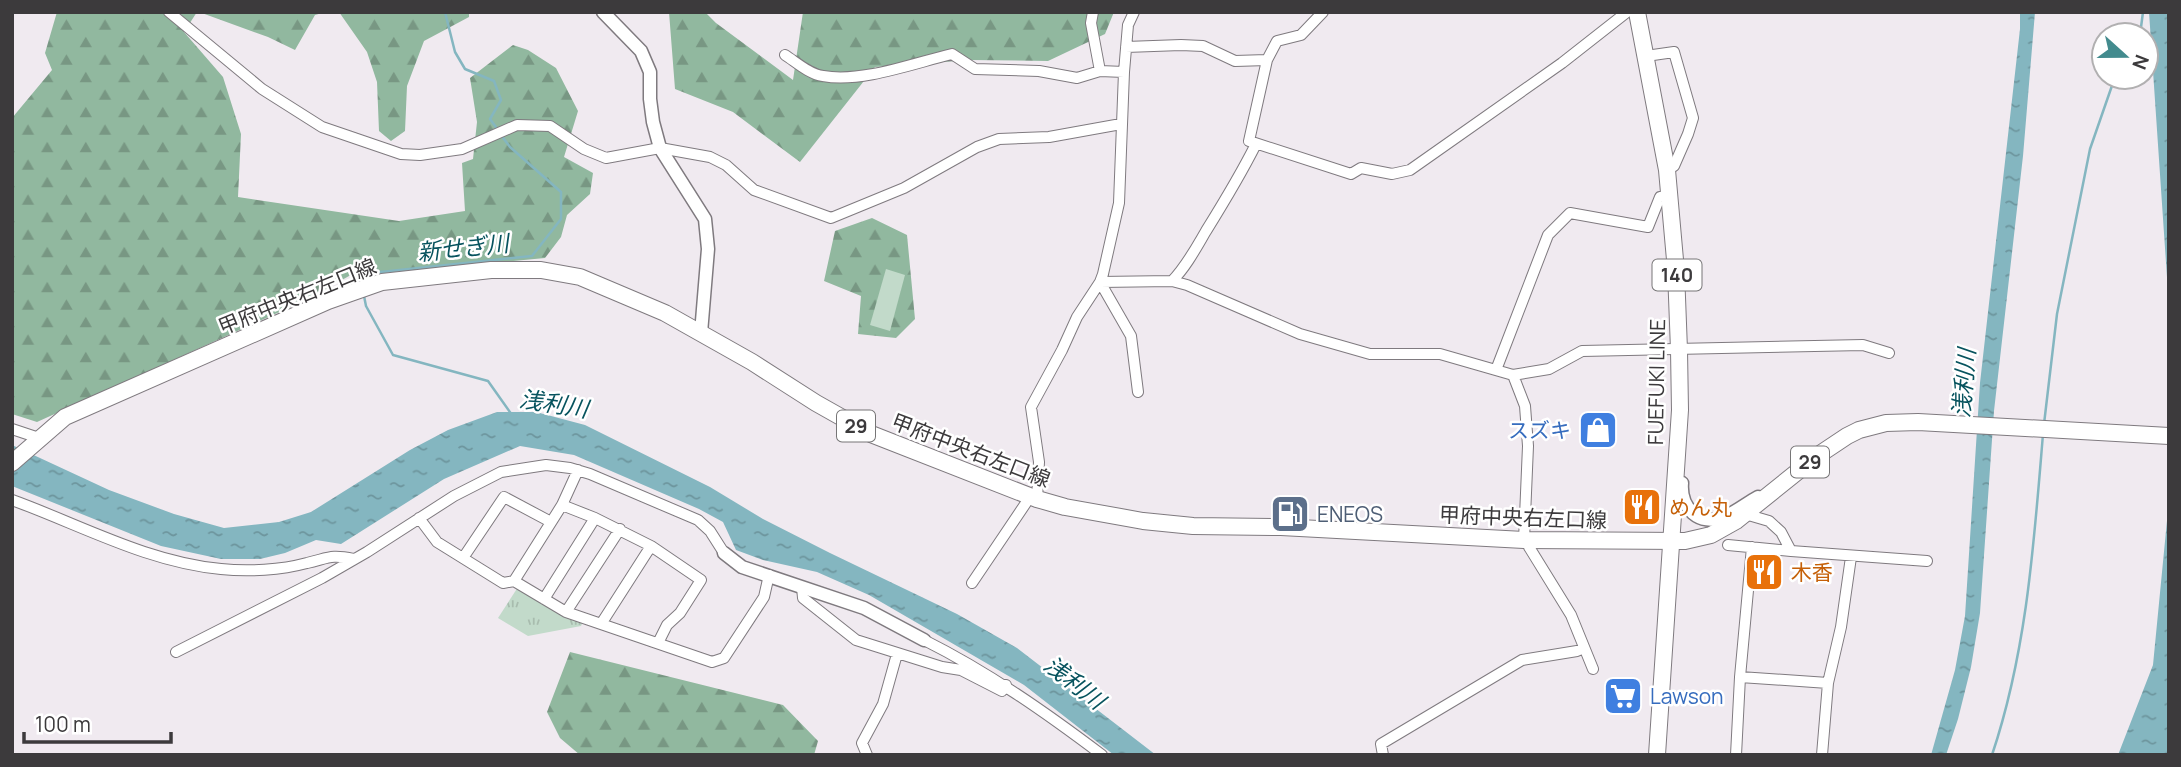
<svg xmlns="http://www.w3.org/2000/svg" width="2181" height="767" font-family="Manrope,'Noto Sans JP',sans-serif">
<defs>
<pattern id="forest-firs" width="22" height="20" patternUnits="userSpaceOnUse" patternTransform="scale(1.75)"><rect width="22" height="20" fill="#91b89f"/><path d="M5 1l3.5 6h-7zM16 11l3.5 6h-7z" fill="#789783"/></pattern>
<pattern id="park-tufts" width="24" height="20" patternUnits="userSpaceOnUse" patternTransform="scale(1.75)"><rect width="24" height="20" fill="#c2daca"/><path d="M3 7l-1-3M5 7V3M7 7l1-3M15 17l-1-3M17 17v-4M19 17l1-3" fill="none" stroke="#a8bcae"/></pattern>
<pattern id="water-ripples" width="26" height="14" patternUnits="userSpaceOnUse" patternTransform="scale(1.75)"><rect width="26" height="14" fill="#84b6c0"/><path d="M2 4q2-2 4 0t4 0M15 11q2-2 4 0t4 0" fill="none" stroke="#6d959d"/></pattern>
</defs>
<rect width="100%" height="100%" fill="#f0eaf0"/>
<!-- forest -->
<path fill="url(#forest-firs)" d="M 57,12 L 197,12 L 184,32 L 223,77 L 241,134 L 238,197 L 399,221 L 465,211 L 462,163 L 473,159 L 477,122 L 470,78 L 513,45 L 528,50 L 556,68 L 578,111 L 564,157 L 593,173 L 590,194 L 567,215 L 561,237 L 545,258 L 349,276 L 308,299 L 37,422 L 12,414 L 12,118 L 52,70 L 45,53 Z
M 199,12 L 326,12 L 315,15 L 295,50 L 268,37 Z
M 339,12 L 469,12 L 469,17 L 424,41 L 407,86 L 405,131 L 391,141 L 379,131 L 377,82 L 367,52 Z
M 669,12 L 705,12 L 716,23 L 793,80 L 803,12 L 1114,12 L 1105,34 L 1048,61 L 970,60 L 875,67 L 800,162 L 733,112 L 675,89 Z
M 872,218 L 907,235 L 915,319 L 896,338 L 858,334 L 861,296 L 824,281 L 835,231 Z
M 570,652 L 783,705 L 818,741 L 814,755 L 580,755 L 560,738 L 547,712 Z"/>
<!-- park -->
<path fill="url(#park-tufts)" d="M 518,587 L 583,622 L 581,626 L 528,636 L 498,618 Z"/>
<!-- pitch -->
<path fill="#c2daca" d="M 886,269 L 905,275 L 890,331 L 870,325 Z"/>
<!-- water -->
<path fill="url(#water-ripples)" d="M 2020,12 L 2035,12 L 2023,156 L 1994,411 L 1980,613 L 1971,667 L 1958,719 L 1946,755 L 1931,755 L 1955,670 L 1965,616 L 1980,383 L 2020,29 Z
M 2149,12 L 2169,12 L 2169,307 Z
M 497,412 L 536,412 L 585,425 L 710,487 L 763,519 L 830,553 L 957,614 L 1017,648 L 1156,755 L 1114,755 L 1024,685 L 869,595 L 817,572 L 763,560 L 736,550 L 723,522 L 699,509 L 574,455 L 520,446 L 444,479 L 341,544 L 316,540 L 285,553 L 260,559 L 221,559 L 161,546 L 12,486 L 12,445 L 109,490 L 174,514 L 224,528 L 279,522 L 311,512 L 410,450 L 448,430 Z
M 2169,500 L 2169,755 L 2118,755 L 2153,665 Z"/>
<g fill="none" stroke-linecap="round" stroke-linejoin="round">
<!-- stream -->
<path stroke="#84b6c0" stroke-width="2.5" d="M 445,12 L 455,52 L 465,69 L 494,81 L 501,100 L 490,119 L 498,130
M 2140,35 L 2143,12
M 363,282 L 362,274 L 532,256 L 561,219 L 561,192 L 510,147 L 501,135
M 364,296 L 366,306 L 393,355 L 488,381 L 512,415
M 2044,424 L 2057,314 L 2090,149 L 2115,77
M 1992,755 C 2027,651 2034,542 2043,434"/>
<!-- minor casing -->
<g stroke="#7f7a7f" stroke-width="12">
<path id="minor" d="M 169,12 L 262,89 L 322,127 L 401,154 L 420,155 L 462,149 L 517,125 L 550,126 L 584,149 L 606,158 L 660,148 L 710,157 L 726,165 L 754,190 L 831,218 L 904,188 L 977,147 L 999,139 L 1049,137 L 1121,124
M 1093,12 L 1091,23 L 1100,71
M 1323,12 L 1301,35 L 1277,41 L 1267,60 L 1249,141 L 1351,174 L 1361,168 L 1392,174 L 1410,170 L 1562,63 L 1627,12
M 1126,47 L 1181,45 L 1203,46 L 1235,61 L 1267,60
M 785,55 C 796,62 809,74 823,76 C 862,83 914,63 952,54 L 975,69 L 1039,71 L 1077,78 L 1100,71 L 1124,72
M 1646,56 L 1674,52 L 1693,118 L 1688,134 L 1674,166 L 1667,170
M 1172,281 C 1186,267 1196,248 1206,231 C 1224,202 1241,174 1256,144
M 1100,282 L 1172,281 L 1187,285 L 1300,334 L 1370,354 L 1440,354 L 1513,375 L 1549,369 L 1582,351 L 1863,345 L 1889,353
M 1100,282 L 1131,336 L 1138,392
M 1496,370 L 1548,235 L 1570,213 L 1648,227 L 1660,197 L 1670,196
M 1513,375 L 1525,406 L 1528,446 L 1524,540
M 12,429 L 39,438
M 1037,499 L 1039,462 L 1031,407 L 1062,350 L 1077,317 L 1100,282 L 1103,274 L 1119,203 L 1124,72 L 1128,25 L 1134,12
M 12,500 C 81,525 147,562 221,569 C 248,572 281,570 307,563 C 329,558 330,554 354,559
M 562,505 L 595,518 L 651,546 L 701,580 L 680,613 L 667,625 L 658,643
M 419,518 L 437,542 L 503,583 L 514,581 L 562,505 L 578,470
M 1528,539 L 1529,547 L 1571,615 L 1593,669
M 1728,545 L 1791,551 L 1781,532 L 1769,521 L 1745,514
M 1791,551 L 1927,561
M 463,558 L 504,497 L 551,522
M 514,581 L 566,612 L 712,662 L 724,658 L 764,597 L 769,575
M 972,583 L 1030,497
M 802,587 L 803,598 L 856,640 L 942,667 L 961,670 L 1002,691 L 1006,685
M 544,599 L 595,518
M 566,612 L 620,529
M 601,624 L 651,546
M 924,640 C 988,672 1045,712 1102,755
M 176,652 L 322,578 L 367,552 L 454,496 L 501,472 L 546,465 L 570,468 L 590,474 L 698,520 L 710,531 L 724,553
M 1740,677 L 1828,683
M 867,755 L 862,743 L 883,704 L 897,654
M 1383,755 L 1381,744 L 1522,660 L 1577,651 L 1584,648
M 1736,755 L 1740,677 L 1752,547
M 1822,755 L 1828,683 L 1841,627 L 1851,557"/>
</g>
<!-- tertiary casing -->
<g stroke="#7f7a7f" stroke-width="15">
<path id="tertiary" d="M 603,12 L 641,51 L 650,72 L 650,99 L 653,122 L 660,148 L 705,219 L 708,249 L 701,333
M 1682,483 C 1680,508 1699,527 1724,517 C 1736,512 1747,503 1758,497
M 724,553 L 742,567 L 864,608 L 924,640"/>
</g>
<!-- primary casing -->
<g stroke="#7f7a7f" stroke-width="18">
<path id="primary" d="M 12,463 L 65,417 L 328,301 L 382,282 L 491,270 L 541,270 L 580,277 L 665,313 L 752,362 L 816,403 L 871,434 L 1037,499 L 1065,507 L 1143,521 L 1193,526 L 1281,527 L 1524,540 L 1685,541 L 1711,535 L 1736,521 L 1817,456 L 1847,436 L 1859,430 L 1886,423 L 1918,422 L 2169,436"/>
</g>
<!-- trunk casing -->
<g stroke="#7f7a7f" stroke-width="18">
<path id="trunk" d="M 1637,12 L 1667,170 L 1676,271 L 1679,350 L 1680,410 L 1657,755"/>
</g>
<!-- minor -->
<use href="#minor" stroke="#fff" stroke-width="10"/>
<!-- tertiary -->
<use href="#tertiary" stroke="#fff" stroke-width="12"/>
<!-- primary -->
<use href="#primary" stroke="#fff" stroke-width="16"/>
<!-- trunk -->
<use href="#trunk" stroke="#fff" stroke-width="16"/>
</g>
<!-- icons -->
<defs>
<g id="shop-square" transform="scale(2.0125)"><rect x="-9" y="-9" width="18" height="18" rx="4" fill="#3f7fe0" stroke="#fff"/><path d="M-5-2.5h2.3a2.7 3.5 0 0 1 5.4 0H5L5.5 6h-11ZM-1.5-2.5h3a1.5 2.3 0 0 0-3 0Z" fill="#fff"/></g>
<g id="restaurant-square" transform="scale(2.0125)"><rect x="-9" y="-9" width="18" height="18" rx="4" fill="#e8710a" stroke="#fff"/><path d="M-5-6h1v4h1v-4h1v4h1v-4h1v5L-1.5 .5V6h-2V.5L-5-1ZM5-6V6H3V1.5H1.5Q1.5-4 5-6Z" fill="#fff"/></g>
<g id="fuel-square" transform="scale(2.0125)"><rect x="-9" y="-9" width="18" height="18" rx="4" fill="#5c6f8a" stroke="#fff"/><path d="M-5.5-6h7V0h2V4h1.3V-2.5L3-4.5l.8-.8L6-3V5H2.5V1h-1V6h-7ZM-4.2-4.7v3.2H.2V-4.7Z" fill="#fff"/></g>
<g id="supermarket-square" transform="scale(2.0125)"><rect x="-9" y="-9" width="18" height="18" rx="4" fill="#3f7fe0" stroke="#fff"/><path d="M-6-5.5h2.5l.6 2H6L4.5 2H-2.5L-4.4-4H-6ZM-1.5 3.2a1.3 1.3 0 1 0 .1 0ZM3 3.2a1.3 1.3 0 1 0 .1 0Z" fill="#fff"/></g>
</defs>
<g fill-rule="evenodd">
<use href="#shop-square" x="1598" y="430"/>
<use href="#restaurant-square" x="1642" y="507"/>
<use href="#fuel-square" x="1290" y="514"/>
<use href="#restaurant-square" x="1764" y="572"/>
<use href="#supermarket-square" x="1623" y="696"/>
</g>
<g text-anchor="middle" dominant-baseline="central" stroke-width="5" stroke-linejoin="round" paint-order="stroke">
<!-- shield labels -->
<g fill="#fff" stroke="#767576" stroke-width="2">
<rect x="1652.5" y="259.5" width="49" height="31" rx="5"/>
<rect x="837" y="410.5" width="38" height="31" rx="5"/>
<rect x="1791" y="446.5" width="38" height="31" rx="5"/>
</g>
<g font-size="19" font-weight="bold" fill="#3c3a3c">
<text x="1677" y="275">140</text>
<text x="856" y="426">29</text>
<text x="1810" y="462">29</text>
</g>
<!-- street labels -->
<g font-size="21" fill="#3c3a3c" stroke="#fff">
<text transform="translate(297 296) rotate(-22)">甲府中央右左口線</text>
<text transform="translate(1656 382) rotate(-89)">FUEFUKI LINE</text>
<text transform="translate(971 450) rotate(21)">甲府中央右左口線</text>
<text transform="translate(1523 517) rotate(2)">甲府中央右左口線</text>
</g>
<!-- shop labels -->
<g font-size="21" fill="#366cbe" stroke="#fff" text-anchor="end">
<text x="1571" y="430">スズキ</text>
<text x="1650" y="696" text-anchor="start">Lawson</text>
</g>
<!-- food labels -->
<g font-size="21" fill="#c56008" stroke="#fff" text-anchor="start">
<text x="1669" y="507">めん丸</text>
<text x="1791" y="572">木香</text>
</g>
<!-- service labels -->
<g font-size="21" fill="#4e5e75" stroke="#fff" text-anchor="start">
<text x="1317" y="514">ENEOS</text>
</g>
<!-- water labels -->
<g font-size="23" font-style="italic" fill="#07535e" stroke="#fff">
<text transform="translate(463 247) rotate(-6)">新せぎ川</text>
<text transform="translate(1963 383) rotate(-85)">浅利川</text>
<text transform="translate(554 403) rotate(9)">浅利川</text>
<text transform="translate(1075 682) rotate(38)">浅利川</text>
</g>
</g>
<!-- border -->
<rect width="2181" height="767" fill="none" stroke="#3c3a3c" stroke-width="28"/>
<!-- north arrow -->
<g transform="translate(2125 56) rotate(111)"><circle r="33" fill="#ffffff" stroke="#b1b0b1" stroke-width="2"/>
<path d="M0-5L12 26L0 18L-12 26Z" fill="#438b8e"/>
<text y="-10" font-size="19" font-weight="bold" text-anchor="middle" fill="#3c3a3c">N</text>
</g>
<!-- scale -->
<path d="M24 732v10h147v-10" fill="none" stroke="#3c3a3c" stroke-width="3.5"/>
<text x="35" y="732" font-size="21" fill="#3c3a3c" stroke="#ffffff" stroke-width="5" paint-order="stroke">100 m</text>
</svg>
